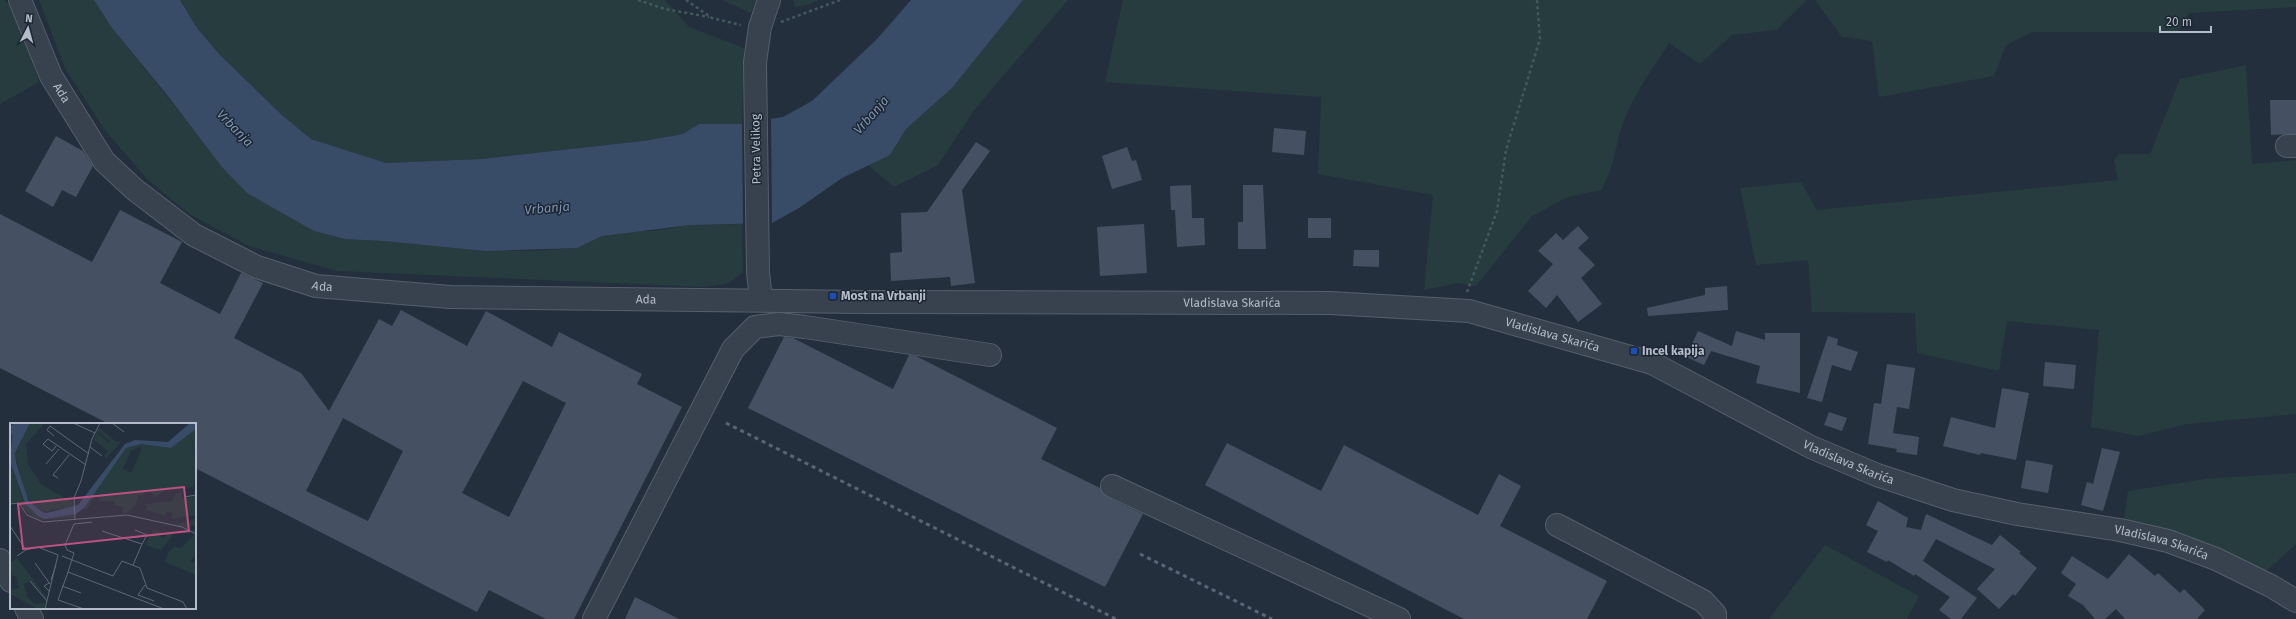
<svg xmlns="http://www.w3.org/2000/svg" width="2296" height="619" font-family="'Fira Sans',sans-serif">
<rect width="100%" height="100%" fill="#242f3e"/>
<!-- green -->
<path fill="#263c3f" d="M 0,0 L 5,0 L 18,17 L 39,82 L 0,104 Z
M 39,0 L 94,0 L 112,28 L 197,134 L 314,231 L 345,239 L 383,241 L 485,251 L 533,251 L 577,248 L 602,236 L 632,231 L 652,231 L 690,225 L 742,224 L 743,272 L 729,283 L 705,287 L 337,271 L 249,246 L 189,214 L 147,179 L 104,129 L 65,68 Z
M 180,0 L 665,0 L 689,27 L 744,48 L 742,124 L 699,124 L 683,134 L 643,141 L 482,159 L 386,163 L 311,139 L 282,115 L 220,55 L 197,28 Z
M 722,0 L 756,0 L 751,13 Z
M 793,0 L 819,0 L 808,5 L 795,7 Z
M 1023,0 L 1068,0 L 975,109 L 938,165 L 894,187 L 867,164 L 890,155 L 906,129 L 952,88 Z
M 1123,0 L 1807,0 L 1776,30 L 1732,35 L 1700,64 L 1669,43 C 1651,71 1631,98 1621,129 C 1614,152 1614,168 1601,190 L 1568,197 L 1532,216 L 1476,286 L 1458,283 L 1424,290 L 1433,195 L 1318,174 L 1321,97 L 1105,82 Z
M 1815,0 L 2296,0 L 2296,7 L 2189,13 L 2178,32 L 2033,32 L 2006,45 L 1994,76 L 1879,97 L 1872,41 L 1842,37 Z
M 2246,65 L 2252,164 L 2296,160 L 2296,414 L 2187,424 L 2138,436 L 2091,427 L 2099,330 L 2007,321 L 1999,371 L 1917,353 L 1915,313 L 1812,312 L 1808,260 L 1756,265 L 1740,188 L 1801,182 L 1817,210 L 2118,180 L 2114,160 L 2119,154 L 2150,154 L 2180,79 Z
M 2296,473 L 2296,544 L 2265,572 L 2124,518 L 2128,491 L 2205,479 Z
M 1825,545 L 1919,596 L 1907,619 L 1769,619 Z"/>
<!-- water -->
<path fill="#394c67" d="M 94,0 L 180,0 L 197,28 L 220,55 L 282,115 L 311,139 L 386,163 L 482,159 L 643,141 L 683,134 L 699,124 L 742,124 L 783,117 L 812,101 L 878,38 L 911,0 L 1023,0 L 952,88 L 906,129 L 890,155 L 842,178 L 799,208 L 772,223 L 690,225 L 602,236 L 577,248 L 485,251 L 383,241 L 345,239 L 314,231 L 247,193 L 222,167 L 167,95 L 112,28 Z"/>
<!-- pier -->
<path fill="#242f3e" d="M 771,117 L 772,225 L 743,226 L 742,122 Z"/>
<!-- building -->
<path fill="#455162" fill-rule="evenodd" d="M 2270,100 L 2296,100 L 2296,134 L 2271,135 Z
M 1274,128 L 1306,131 L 1304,155 L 1272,152 Z
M 56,136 L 83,151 L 93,166 L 76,197 L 62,190 L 53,207 L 25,191 Z
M 976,142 L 990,151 L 962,190 L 975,283 L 951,286 L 950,277 L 891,281 L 890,253 L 902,252 L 901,213 L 927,212 Z
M 1127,147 L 1132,161 L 1136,160 L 1142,180 L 1112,189 L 1102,156 Z
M 1191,185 L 1192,218 L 1204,218 L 1205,245 L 1177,247 L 1175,210 L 1171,210 L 1170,186 Z
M 1243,185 L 1263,185 L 1266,249 L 1238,249 L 1238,222 L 1243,222 Z
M 120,210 L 182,242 L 160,283 L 220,314 L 241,273 L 263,283 L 234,338 L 301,373 L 329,411 L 379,319 L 392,326 L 401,310 L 467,346 L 486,311 L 552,347 L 559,332 L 642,374 L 637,384 L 682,407 L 574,619 L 546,619 L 489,590 L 477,612 L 195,468 L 195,424 L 109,424 L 0,368 L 0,214 L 92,262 ZM 523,381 L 566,403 L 509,517 L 462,493 ZM 343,418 L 403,451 L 368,521 L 306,491 Z
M 1308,218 L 1331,218 L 1331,238 L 1308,238 Z
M 1144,224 L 1147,273 L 1100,276 L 1097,227 Z
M 1578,226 L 1589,238 L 1578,248 L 1595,265 L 1581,278 L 1602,304 L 1578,322 L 1557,295 L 1546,308 L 1528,291 L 1553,264 L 1538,251 L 1556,233 L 1563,240 Z
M 1354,250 L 1379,250 L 1379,267 L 1353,266 Z
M 1727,286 L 1728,310 L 1648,316 L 1647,308 L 1705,295 L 1705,288 Z
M 1698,331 L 1732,346 L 1736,331 L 1765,340 L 1765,333 L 1800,333 L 1800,393 L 1756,383 L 1760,366 L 1711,351 L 1704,365 L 1686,357 Z
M 1828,336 L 1838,339 L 1837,345 L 1858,352 L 1851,371 L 1832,365 L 1822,402 L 1807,398 Z
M 784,337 L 793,338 L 893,389 L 909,355 L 916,356 L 1057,428 L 1041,459 L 1100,488 L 1107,497 L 1143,514 L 1105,587 L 748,408 Z
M 2045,362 L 2076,365 L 2074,389 L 2043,386 Z
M 1887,364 L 1915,368 L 1909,409 L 1897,407 L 1893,433 L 1919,437 L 1917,455 L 1896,452 L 1897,449 L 1868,444 L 1874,403 L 1881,404 Z
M 2002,388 L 2029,393 L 2016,460 L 1981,453 L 1980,455 L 1943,446 L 1951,417 L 1995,428 Z
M 1829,412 L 1847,418 L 1842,431 L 1824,425 Z
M 1227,443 L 1321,491 L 1344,445 L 1478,515 L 1499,474 L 1521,486 L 1500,526 L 1607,581 L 1587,619 L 1464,619 L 1205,485 Z
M 2102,448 L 2120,452 L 2103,511 L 2081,505 L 2087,482 L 2093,484 Z
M 2026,460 L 2053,465 L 2048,493 L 2021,488 Z
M 1878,501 L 1908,518 L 1906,527 L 1921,530 L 1926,514 L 1992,545 L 2000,535 L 2021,552 L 2019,553 L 2037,568 L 2015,596 L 2013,594 L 1999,609 L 1977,589 L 1995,569 L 1936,539 L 1923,561 L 1977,598 L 1961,619 L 1951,619 L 1939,610 L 1950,597 L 1915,574 L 1914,576 L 1888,560 L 1887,562 L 1867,552 L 1878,531 L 1866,525 Z
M 2129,554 L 2155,576 L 2158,573 L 2180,593 L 2184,589 L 2205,610 L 2197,619 L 2125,619 L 2116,609 L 2105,619 L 2095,619 L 2083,605 L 2068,596 L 2076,584 L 2061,573 L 2072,556 L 2108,579 Z
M 635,597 L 679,619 L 625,619 Z"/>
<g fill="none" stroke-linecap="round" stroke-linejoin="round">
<!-- minor casing -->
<g stroke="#565f6c" stroke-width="24">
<g id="minor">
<path id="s1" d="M 20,0 L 51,76 L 104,161 L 134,189 L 194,235 L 257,267 L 316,286 L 450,297 L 864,302 L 1330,303 L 1469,311 L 1652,363 L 1811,447 L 1877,475 L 1953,500 L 2017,514 L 2120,530 L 2168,541 L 2216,559 L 2271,586 L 2296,601"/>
<path d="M 2287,146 L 2296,146"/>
<path d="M 761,300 L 758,272 L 755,62 L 760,27 L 769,0"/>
<path d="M 1112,486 L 1399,619"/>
<path d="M 1557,525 L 1703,601 L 1715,614 L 1715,619"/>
<path d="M 0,560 L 11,581"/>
<path d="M 26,608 L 32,619"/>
<path d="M 594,619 L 733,349 L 755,327 L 779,324 L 805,327 L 990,355"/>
</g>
</g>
<!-- path -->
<path stroke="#44595c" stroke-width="2.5" stroke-dasharray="3 3" stroke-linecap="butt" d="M 638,0 L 665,9 L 709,17
M 686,0 L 712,18 L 741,25
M 781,22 L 840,0
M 1467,292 L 1497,211 L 1506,150 L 1540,39 L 1537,0"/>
<!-- minor -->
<use href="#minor" stroke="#38414e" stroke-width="22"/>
<!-- rail -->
<path stroke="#5a6575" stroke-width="3" stroke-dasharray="4 4" stroke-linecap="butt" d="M 726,423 L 1116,619
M 1140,554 L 1272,619"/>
</g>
<!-- markers -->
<g fill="#1a4fb4" stroke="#1d2633" stroke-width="1.5">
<rect x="829" y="292" width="8" height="8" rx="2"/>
<rect x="1630" y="347" width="8" height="8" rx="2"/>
</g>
<g text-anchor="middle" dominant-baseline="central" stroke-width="3" stroke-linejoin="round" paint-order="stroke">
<!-- street labels -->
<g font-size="12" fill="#b4bcc9" stroke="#1d2633">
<text stroke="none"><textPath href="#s1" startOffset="102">Ada</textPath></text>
<text transform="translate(756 149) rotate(-91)">Petra Velikog</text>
<text stroke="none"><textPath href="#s1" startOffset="438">Ada</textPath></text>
<text stroke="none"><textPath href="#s1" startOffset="762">Ada</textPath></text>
<text stroke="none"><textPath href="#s1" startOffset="1348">Vladislava Skarića</textPath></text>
<text stroke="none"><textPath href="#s1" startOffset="1672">Vladislava Skarića</textPath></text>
<text stroke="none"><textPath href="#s1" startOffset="1996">Vladislava Skarića</textPath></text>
<text stroke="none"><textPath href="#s1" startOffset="2320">Vladislava Skarića</textPath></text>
</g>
<!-- poi labels -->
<g font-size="12" font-weight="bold" fill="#b4bcc9" stroke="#1d2633" text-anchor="start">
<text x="841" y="296">Most na Vrbanji</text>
<text x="1642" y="351">Incel kapija</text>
</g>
<!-- water labels -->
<g font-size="13" font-style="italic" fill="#7c92b1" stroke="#1d2633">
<text transform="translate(871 115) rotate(-48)">Vrbanja</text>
<text transform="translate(235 128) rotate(46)">Vrbanja</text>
<text transform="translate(547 208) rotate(-5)">Vrbanja</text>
</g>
</g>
<!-- overview -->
<g transform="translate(10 423)">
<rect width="186" height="186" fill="#242f3e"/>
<path d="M 20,0 L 35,0 L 16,21 L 18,41 L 31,61 L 62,79 L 63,84 L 32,89 L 16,73 L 5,31 ZM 89,5 L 105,18 L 111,19 L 96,35 L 94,33 L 98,28 L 84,17 L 87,9 L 99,20 L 100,18 L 87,8 ZM 186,6 L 186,33 L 181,15 L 186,37 L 184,64 L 155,68 L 145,74 L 139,67 L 131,73 L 129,72 L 125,82 L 117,90 L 113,91 L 113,84 L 105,83 L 104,78 L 89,78 L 89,72 L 87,71 L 77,86 L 72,86 L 116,25 L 131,21 L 161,25 ZM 131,23 L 130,31 L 121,50 L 113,45 L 121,28 ZM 0,38 L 13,77 L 26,91 L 35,96 L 64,91 L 64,95 L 28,97 L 17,89 L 10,80 L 0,80 ZM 171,69 L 172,76 L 186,73 L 186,92 L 162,96 L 162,89 L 156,89 L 155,93 L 137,87 L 135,81 L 162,78 L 166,70 ZM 186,96 L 186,110 L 181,108 L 186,106 L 185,102 L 176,105 L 165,102 ZM 144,106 L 151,109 L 150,113 L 154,115 L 157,110 L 163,112 L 151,127 L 135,122 ZM 185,111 L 186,131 L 180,138 L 186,141 L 186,152 L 155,139 L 158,130 L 164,124 L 171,125 ZM 7,135 L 37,175 L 36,177 L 20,158 L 14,161 L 17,173 L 24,181 L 35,180 L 34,186 L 28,186 L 0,171 L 0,167 L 9,165 L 6,153 L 3,153 L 0,147 L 0,140 Z" fill="#263c3f" fill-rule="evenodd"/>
<path d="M 4,0 L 20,0 L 5,30 L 6,39 L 18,77 L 32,89 L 37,90 L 68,82 L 115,21 L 125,17 L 158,19 L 180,0 L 186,0 L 186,6 L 161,25 L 131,21 L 116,25 L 74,85 L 66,91 L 35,96 L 28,93 L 15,80 L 0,38 L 2,14 L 0,4 Z" fill="#394c67"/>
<path fill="none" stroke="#5e6776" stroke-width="1" d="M 63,0 L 85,10M 102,0 L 114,9M 44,13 L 37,7 L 40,3 L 79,31M 46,23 L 42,28 L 33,21 L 38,16 L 76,42M 80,24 L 92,33M 36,41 L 49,26M 48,55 L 43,52 L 59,32M 174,74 L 186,72M 0,81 L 9,80 L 17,92 L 33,99 L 117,92 L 172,104 L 186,111M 65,97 L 64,75 L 71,58 L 82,16 L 90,0M 82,99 L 64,101 L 55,122 L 57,127 L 64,130 L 58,149 L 154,186M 0,103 L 16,127M 125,107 L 137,112 L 132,121M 92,108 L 132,121 L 123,142M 7,133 L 16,127 L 28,124 L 48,132 L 35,186M 52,133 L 103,153 L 112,138 L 130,145 L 137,165 L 173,179 L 177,186M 25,140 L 40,161M 58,149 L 48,177 L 74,186M 41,157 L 46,142M 20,158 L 37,178M 39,160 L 34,163 L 39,168M 135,162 L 128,172 L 144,178M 52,163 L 71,170"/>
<path fill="#bd5182" fill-opacity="0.15" stroke="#bd5182" stroke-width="2" d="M 174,64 L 179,108 L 13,126 L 8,81 Z"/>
<rect width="186" height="186" fill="none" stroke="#b4bcc9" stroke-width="2"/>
</g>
<!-- north arrow -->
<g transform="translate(28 28) rotate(6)" stroke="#1d2633" stroke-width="3" paint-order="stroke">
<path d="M0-3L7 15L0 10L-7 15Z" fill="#b4bcc9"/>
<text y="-6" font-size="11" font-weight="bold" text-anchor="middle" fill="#b4bcc9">N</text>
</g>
<!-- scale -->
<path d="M2160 26v6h51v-6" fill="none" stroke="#b4bcc9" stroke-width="2"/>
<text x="2166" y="26" font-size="12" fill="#b4bcc9" stroke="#1d2633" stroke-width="3" paint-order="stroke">20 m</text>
</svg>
